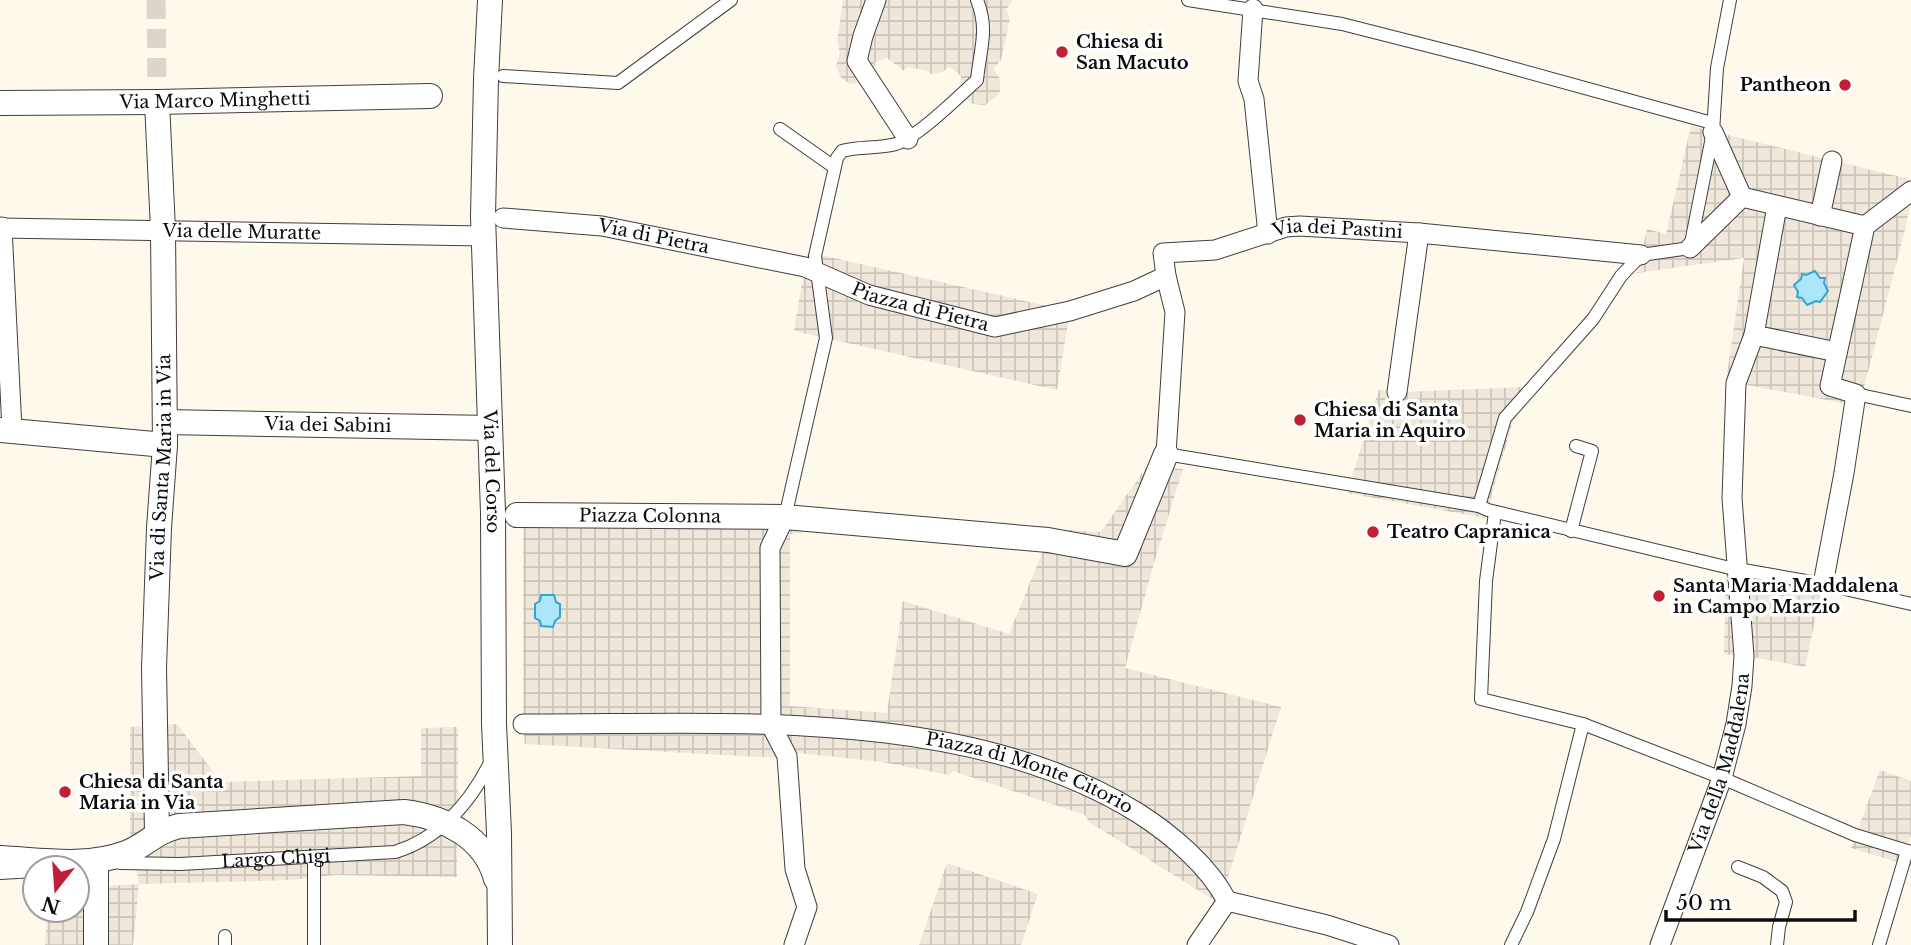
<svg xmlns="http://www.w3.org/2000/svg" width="1911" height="945" font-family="'Libre Baskerville',serif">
<defs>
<pattern id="plaza-grid" width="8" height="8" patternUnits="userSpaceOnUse" patternTransform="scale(1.75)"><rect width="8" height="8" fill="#eee7da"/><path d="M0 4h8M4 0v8" fill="none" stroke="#cbc5ba"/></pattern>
</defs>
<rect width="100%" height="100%" fill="#fff9eb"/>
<!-- plaza -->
<path fill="url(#plaza-grid)" d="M 843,0 L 1013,0 L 1006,10 L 1010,19 L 1001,60 L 993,69 L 1000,79 L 1000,91 L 997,96 L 985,105 L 973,104 L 965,99 L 960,89 L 961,76 L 950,67 L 942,72 L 931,74 L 929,71 L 907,67 L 904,71 L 887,58 L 875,62 L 874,71 L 861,83 L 851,84 L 842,79 L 836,67 L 840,52 L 837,40 Z
M 1691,126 L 1909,179 L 1911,185 L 1911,200 L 1904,234 L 1859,406 L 1726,381 L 1744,258 L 1637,273 L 1647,229 L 1666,234 Z
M 807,252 L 1070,311 L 1057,390 L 794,331 Z
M 1523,387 L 1485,518 L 1347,493 L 1379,390 L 1403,392 Z
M 1147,466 L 1183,469 L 1156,556 L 1125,668 L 1281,707 L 1225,887 L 1212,899 L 1089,822 L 1085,815 L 953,771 L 949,775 L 882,762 L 798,753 L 778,758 L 525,744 L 523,724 L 523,505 L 802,524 L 802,533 L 790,534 L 790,706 L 887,713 L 903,601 L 1009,634 L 1052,529 L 1101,532 Z
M 1726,559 L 1824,578 L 1805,667 L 1763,659 L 1724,654 Z
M 177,724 L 221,782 L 421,776 L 421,728 L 458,727 L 457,877 L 335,875 L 289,880 L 139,884 L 133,945 L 45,945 L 48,910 L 77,910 L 77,888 L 139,884 L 130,835 L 130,727 Z
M 1880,770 L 1911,781 L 1911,835 L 1908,844 L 1911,846 L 1911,866 L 1851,848 Z
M 947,863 L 1038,894 L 1021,945 L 919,945 Z"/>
<!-- water -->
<path fill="#ade5f9" stroke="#31a4d3" stroke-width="2" d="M 1815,271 L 1820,278 L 1825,278 L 1824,283 L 1828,291 L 1820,302 L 1816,301 L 1807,305 L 1802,298 L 1797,297 L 1798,292 L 1794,285 L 1801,279 L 1802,274 L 1806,275 Z
M 541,595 L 554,595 L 556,602 L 560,604 L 560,617 L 555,621 L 553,627 L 541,626 L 540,621 L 535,618 L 535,604 L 540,601 Z"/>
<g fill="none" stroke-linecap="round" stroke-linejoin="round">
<!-- pedestrian-tunnel -->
<path stroke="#dbd5ca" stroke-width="19" stroke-dasharray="19 10" stroke-linecap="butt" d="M 156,0 L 157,85"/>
<!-- service casing -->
<g stroke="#3f3f3f" stroke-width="14">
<g id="service">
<path d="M 1188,0 L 1342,24 L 1476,58 L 1712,123"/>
<path d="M 503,76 L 618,83 L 731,0"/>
<path d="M 780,129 L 834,167"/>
<path d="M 1856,394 L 1911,406"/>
<path d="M 1166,454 L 1479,506 L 1488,510 L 1726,567 L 1823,584 L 1911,604"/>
<path d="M 1479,506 L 1505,418 L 1593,319 L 1621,276 L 1641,255 L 1690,248 L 1713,132 L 1717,68 L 1730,0"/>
<path d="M 1495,512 L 1486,581 L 1481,699 L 1583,724 L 1722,778 L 1855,835 L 1911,852"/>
<path d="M 785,517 L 826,338 L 815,256 L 837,158 L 842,151 C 859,146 878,149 896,144 C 919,136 957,98 977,80 C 980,49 989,30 977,0"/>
<path d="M 1571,531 L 1592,451 L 1576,446"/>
<path d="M 314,857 L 314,945"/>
<path id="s1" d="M 120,863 L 180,864 L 395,852 C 440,838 471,801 491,761"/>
<path d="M 1738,867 L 1763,877 L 1782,891 L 1786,902 L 1779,927 L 1777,945"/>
<path d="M 0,873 L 35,871"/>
<path d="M 225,936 L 225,945"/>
<path d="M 1511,945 L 1527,912 L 1554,839 L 1583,724"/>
<path d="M 1879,945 L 1907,851"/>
</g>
</g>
<!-- pedestrian casing -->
<g stroke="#3f3f3f" stroke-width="21">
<g id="pedestrian">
<path d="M 876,0 L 863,36 L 857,61 L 908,139"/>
<path d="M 1253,9 L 1248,81 L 1254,99 L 1268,234"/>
<path d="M 1713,132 L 1742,197 L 1865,226"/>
<path d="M 1820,216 L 1832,161"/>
<path id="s2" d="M 503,218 L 602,226 L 805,267 L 869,295 L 995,327 L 1070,311 L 1134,291 L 1166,276 L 1163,253 L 1215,250 L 1286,227 L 1300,226 L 1419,233 L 1641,255"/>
<path d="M 2,227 L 12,430"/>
<path id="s3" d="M 0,228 L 484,236"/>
<path d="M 1690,248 L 1742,197"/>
<path d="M 1754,335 L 1777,206"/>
<path d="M 1397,392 L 1419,233"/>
<path d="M 1166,454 L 1175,312 L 1166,276"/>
<path d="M 781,525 L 770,548 L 771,725 L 787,756 L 795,869 L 807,907 L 794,945"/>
<path d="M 1823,584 L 1844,473 L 1856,394 L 1830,386 L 1865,226 L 1911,191"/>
<path id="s4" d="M 523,724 C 719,725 966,705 1138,813 C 1171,834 1209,866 1227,901 L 1327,925 L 1389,945"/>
<path d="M 1197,945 L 1227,901"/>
<path id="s5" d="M 1660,945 L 1722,778 L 1736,724 L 1742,686 L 1744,656 L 1732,498 L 1736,383 L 1754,335 L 1837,352"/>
</g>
</g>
<!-- minor casing -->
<g stroke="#3f3f3f" stroke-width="26">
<g id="minor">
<path id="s6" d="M 490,0 L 486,79 L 483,216 L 493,513 L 494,724 L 499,833 L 500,945"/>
<path id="s7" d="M 0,103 L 157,102 L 430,96"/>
<path id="s8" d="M 165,422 L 490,428"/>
<path d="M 0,430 L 165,445"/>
<path id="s9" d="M 517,515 L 785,517 L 1048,540 L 1125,554 L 1166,454"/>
<path id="s10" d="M 157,833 L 154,668 L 159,528 L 165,445 L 163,230 L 157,102"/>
<path d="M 0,858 C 41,860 86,868 126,853 C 147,845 154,832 179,826 L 404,812 C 444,817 485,837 496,879"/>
<path d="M 96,862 L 96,945"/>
</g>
</g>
<!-- service -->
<use href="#service" stroke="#fff" stroke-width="12"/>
<!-- pedestrian -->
<use href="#pedestrian" stroke="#fff" stroke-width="19"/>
<!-- minor -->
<use href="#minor" stroke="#fff" stroke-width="24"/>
</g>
<!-- markers -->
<g fill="#c11e38" stroke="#fff" stroke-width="2.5">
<circle cx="1062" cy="52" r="7"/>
<circle cx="1845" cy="85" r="7"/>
<circle cx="1300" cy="420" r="7"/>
<circle cx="1373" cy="532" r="7"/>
<circle cx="1659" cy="596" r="7"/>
<circle cx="65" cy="792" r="7"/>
</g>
<g text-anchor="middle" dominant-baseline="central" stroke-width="7" stroke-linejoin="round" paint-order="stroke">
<!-- poi labels -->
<g font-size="18" font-weight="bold" fill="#0c0c0c" stroke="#fff" text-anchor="start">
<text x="1076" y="42">Chiesa di<tspan x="1076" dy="21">San Macuto</tspan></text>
<text x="1831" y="85" text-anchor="end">Pantheon</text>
<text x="1314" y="410">Chiesa di Santa<tspan x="1314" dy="21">Maria in Aquiro</tspan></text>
<text x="1387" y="532">Teatro Capranica</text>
<text x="1673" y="586">Santa Maria Maddalena<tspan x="1673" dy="21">in Campo Marzio</tspan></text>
<text x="79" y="782">Chiesa di Santa<tspan x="79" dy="21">Maria in Via</tspan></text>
</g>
<!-- street labels -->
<g font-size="18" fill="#0c0c0c" stroke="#fff">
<text stroke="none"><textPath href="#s7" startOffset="215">Via Marco Minghetti</textPath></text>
<text stroke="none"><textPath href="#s3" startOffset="242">Via delle Muratte</textPath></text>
<text stroke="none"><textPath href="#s2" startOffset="887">Via dei Pastini</textPath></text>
<text stroke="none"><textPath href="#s2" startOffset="152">Via di Pietra</textPath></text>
<text stroke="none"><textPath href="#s2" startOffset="429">Piazza di Pietra</textPath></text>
<text stroke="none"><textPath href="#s8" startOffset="163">Via dei Sabini</textPath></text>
<text stroke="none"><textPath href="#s10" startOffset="366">Via di Santa Maria in Via</textPath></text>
<text stroke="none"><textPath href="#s6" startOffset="472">Via del Corso</textPath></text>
<text stroke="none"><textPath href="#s9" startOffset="133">Piazza Colonna</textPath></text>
<text stroke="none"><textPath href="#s5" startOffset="192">Via della Maddalena</textPath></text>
<text stroke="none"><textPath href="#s4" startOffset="513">Piazza di Monte Citorio</textPath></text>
<text stroke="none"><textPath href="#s1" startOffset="156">Largo Chigi</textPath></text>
</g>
</g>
<!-- north arrow -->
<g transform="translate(56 889) rotate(197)"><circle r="33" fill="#ffffff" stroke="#9e9e9e" stroke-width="2"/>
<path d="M0-5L12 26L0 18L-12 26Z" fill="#c11e38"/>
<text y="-10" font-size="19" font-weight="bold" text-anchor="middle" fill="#0c0c0c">N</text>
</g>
<!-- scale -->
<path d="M1666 910v10h189v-10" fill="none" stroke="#0c0c0c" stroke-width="3.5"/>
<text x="1676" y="910" font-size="21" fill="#0c0c0c" stroke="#ffffff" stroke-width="5" paint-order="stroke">50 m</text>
</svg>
